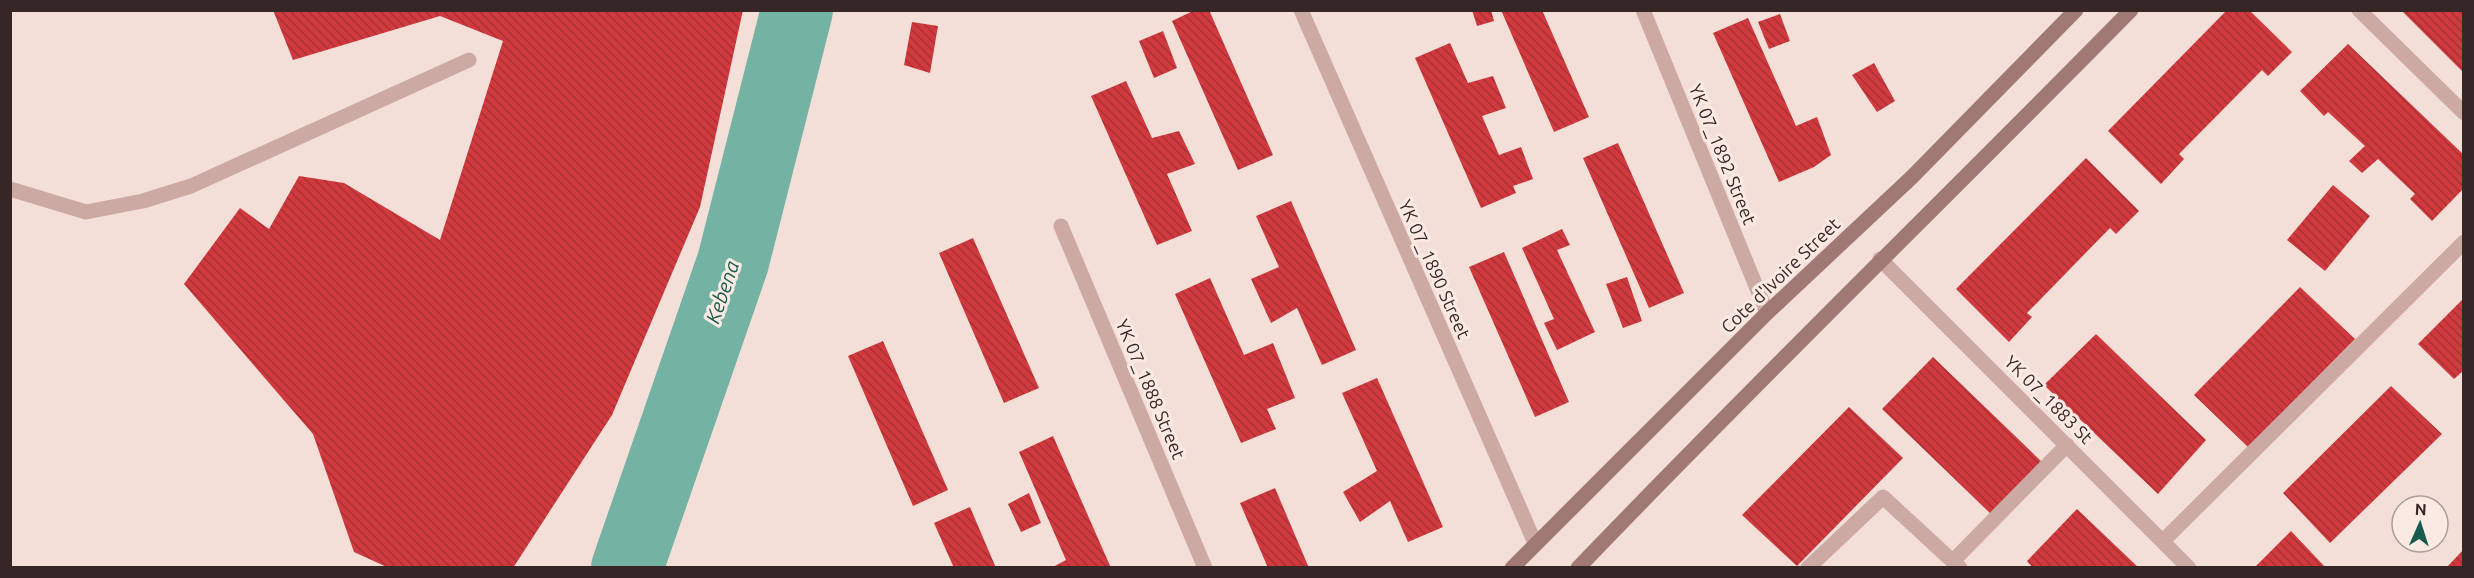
<svg xmlns="http://www.w3.org/2000/svg" width="2474" height="578" font-family="Ubuntu,sans-serif">
<defs>
<pattern id="building-back-hatch" width="6" height="6" patternUnits="userSpaceOnUse" patternTransform="scale(1.5)"><rect width="6" height="6" fill="#d0393d"/><path d="M-1 5l2 2M0 0l6 6M5-1l2 2" fill="none" stroke="#aa3033"/></pattern>
</defs>
<rect width="100%" height="100%" fill="#f3dfd7"/>
<g fill="none" stroke-linecap="round" stroke-linejoin="round">
<!-- river -->
<path stroke="#74b2a4" stroke-width="72" d="M 627,568 L 733,262 L 797,10"/>
</g>
<!-- building -->
<path fill="url(#building-back-hatch)" d="M 273,10 L 743,10 L 700,207 L 612,415 L 513,568 L 389,568 L 354,552 L 313,434 L 184,284 L 240,208 L 269,229 L 299,176 L 344,183 L 440,240 L 503,41 L 440,16 L 293,60 Z
M 1195,10 L 1209,10 L 1273,155 L 1238,170 L 1172,21 Z
M 1472,10 L 1491,10 L 1494,21 L 1477,26 Z
M 1501,10 L 1542,10 L 1589,117 L 1554,132 Z
M 2227,10 L 2249,10 L 2292,52 L 2268,76 L 2262,70 L 2179,154 L 2184,159 L 2161,184 L 2108,131 Z
M 2401,10 L 2464,10 L 2464,73 Z
M 1780,14 L 1790,41 L 1769,49 L 1758,22 Z
M 1748,18 L 1796,126 L 1817,117 L 1831,155 L 1814,167 L 1779,182 L 1713,33 Z
M 912,22 L 938,26 L 930,73 L 904,65 Z
M 1163,31 L 1177,68 L 1154,78 L 1139,41 Z
M 1450,43 L 1468,83 L 1493,76 L 1506,108 L 1482,116 L 1499,155 L 1521,147 L 1533,179 L 1513,186 L 1516,193 L 1481,208 L 1415,58 Z
M 2348,44 L 2464,155 L 2464,188 L 2432,221 L 2410,199 L 2415,194 L 2378,159 L 2362,173 L 2349,161 L 2365,146 L 2328,112 L 2324,116 L 2300,91 Z
M 1874,63 L 1895,101 L 1877,112 L 1852,75 Z
M 1126,81 L 1152,138 L 1179,131 L 1195,164 L 1167,174 L 1192,231 L 1157,245 L 1091,96 Z
M 1618,143 L 1684,293 L 1649,308 L 1583,158 Z
M 2086,158 L 2139,211 L 2116,234 L 2110,228 L 2027,313 L 2032,317 L 2009,342 L 1956,289 Z
M 2333,185 L 2370,216 L 2325,271 L 2287,240 Z
M 1291,201 L 1356,350 L 1322,365 L 1297,308 L 1271,323 L 1251,279 L 1279,267 L 1256,216 Z
M 1562,229 L 1570,245 L 1557,250 L 1595,332 L 1557,350 L 1544,323 L 1554,319 L 1522,248 Z
M 973,238 L 1039,388 L 1004,403 L 939,253 Z
M 1504,252 L 1569,402 L 1535,417 L 1469,267 Z
M 1627,277 L 1642,321 L 1623,328 L 1606,284 Z
M 1210,278 L 1244,355 L 1273,343 L 1295,398 L 1267,409 L 1276,429 L 1241,443 L 1175,294 Z
M 2300,287 L 2355,339 L 2248,447 L 2194,395 Z
M 2464,298 L 2464,370 L 2454,379 L 2418,344 Z
M 2096,334 L 2206,440 L 2158,494 L 2044,385 Z
M 883,341 L 948,490 L 913,506 L 848,356 Z
M 1933,357 L 2044,464 L 1993,516 L 1882,409 Z
M 1377,378 L 1443,527 L 1408,542 L 1390,501 L 1360,522 L 1343,492 L 1377,471 L 1342,393 Z
M 2391,386 L 2442,434 L 2330,543 L 2283,493 Z
M 1849,407 L 1903,458 L 1797,566 L 1742,515 Z
M 1053,436 L 1111,568 L 1051,568 L 1066,560 L 1019,452 Z
M 1275,488 L 1309,568 L 1268,568 L 1240,503 Z
M 1029,493 L 1041,523 L 1021,532 L 1008,504 Z
M 970,507 L 996,568 L 954,568 L 934,523 Z
M 2077,509 L 2139,568 L 2033,568 L 2027,561 Z
M 2291,531 L 2326,568 L 2254,568 Z
M 2464,549 L 2464,568 L 2446,568 Z"/>
<g fill="none" stroke-linecap="round" stroke-linejoin="round">
<!-- service -->
<path stroke="#ccaaa3" stroke-width="15" d="M 1953,561 L 2067,445
M 1808,568 L 1883,497 L 1960,568"/>
<!-- minor -->
<path stroke="#ccaaa3" stroke-width="15" d="M 1301,10 L 1535,543
M 1643,10 L 1767,313
M 2359,10 L 2464,113
M 10,189 L 86,212 L 143,201 L 191,186 L 469,60
M 1061,226 L 1205,568
M 1880,259 L 2189,568
M 2163,541 L 2464,242"/>
<!-- secondary -->
<path stroke="#a07874" stroke-width="15" d="M 1512,568 L 1767,313 L 1912,177 L 2076,10
M 1578,568 C 1759,379 1947,197 2131,10"/>
</g>
<g text-anchor="middle" dominant-baseline="central" stroke-width="6" stroke-linejoin="round" paint-order="stroke">
<!-- street labels -->
<g font-size="18" fill="#362625" stroke="#fbeae4">
<text transform="translate(1723 154) rotate(68)">YK 07_1892 Street</text>
<text transform="translate(1435 269) rotate(66)">YK 07_1890 Street</text>
<text transform="translate(1780 275) rotate(-44)">Cote d'Ivoire Street</text>
<text transform="translate(1151 389) rotate(67)">YK 07_1888 Street</text>
<text transform="translate(2049 399) rotate(45)">YK 07_1883 St</text>
</g>
<!-- water labels -->
<g font-size="20" font-style="italic" fill="#185b4d" stroke="#fbeae4">
<text transform="translate(722 292) rotate(-71)">Kebena</text>
</g>
</g>
<!-- border -->
<rect width="2474" height="578" fill="none" stroke="#362625" stroke-width="24"/>
<!-- north arrow -->
<g transform="translate(2420 524) rotate(3)"><circle r="28" fill="#fbeae4" stroke="#ac9c98" stroke-width="1.5"/>
<path d="M0-4.5L10 22L0 15L-10 22Z" fill="#185b4d"/>
<text y="-9" font-size="16" font-weight="bold" text-anchor="middle" fill="#362625">N</text>
</g>
</svg>
